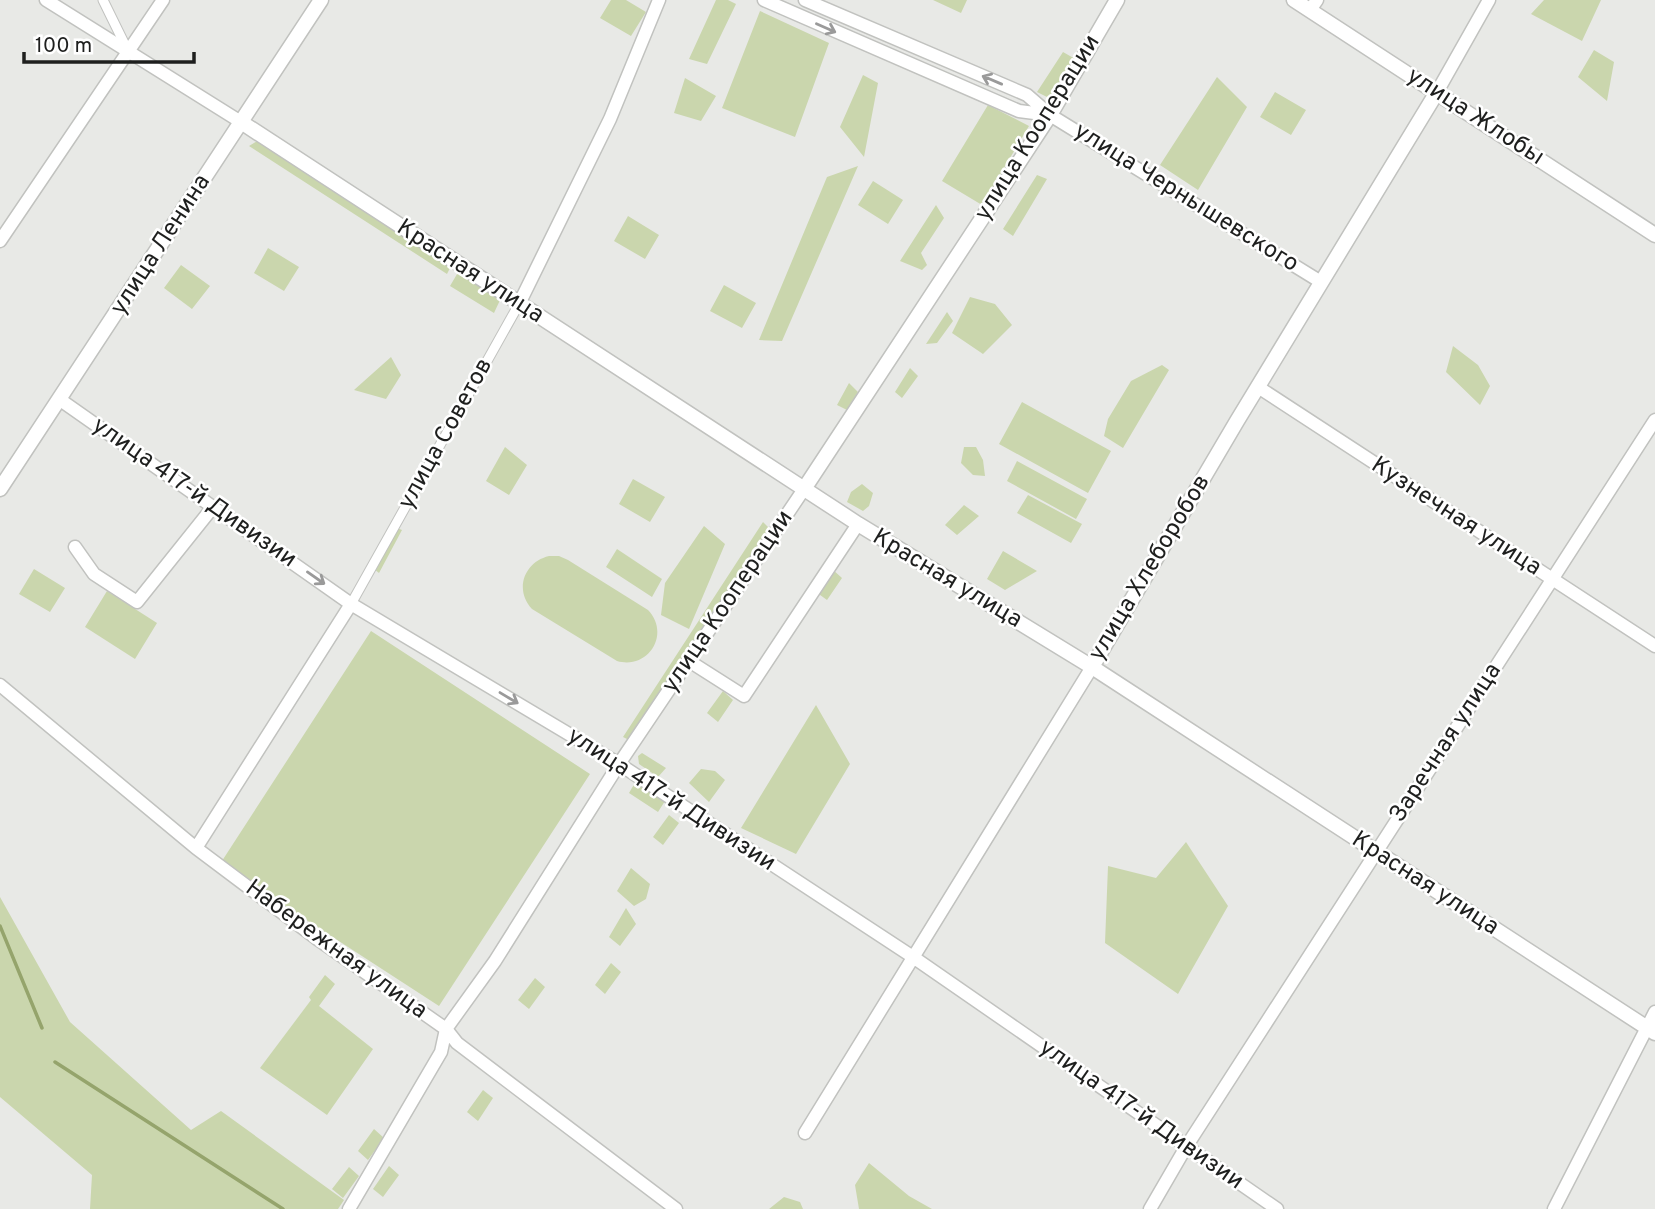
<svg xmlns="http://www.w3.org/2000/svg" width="1655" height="1209" font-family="Overpass,sans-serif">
<rect width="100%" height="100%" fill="#e8e9e6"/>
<!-- green -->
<path fill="#cad6ad" d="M 611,0 L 626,0 L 646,12 L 631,36 L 600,18 Z
M 716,0 L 728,0 L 736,4 L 707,64 L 689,59 Z
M 933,0 L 967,0 L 961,13 Z
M 1544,0 L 1601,0 L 1582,41 L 1531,14 Z
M 760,11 L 829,43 L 795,137 L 722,108 Z
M 1594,50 L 1614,62 L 1607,101 L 1578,77 Z
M 1063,52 L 1077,60 L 1053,100 L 1037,92 Z
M 863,75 L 878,83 L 864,157 L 840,127 Z
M 1217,77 L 1247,107 L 1198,190 L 1160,165 Z
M 685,78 L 716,96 L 701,121 L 674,113 Z
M 1275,92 L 1306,110 L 1291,135 L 1260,117 Z
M 988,105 L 1029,126 L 982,205 L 942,181 Z
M 259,140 L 451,266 L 447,274 L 249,146 Z
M 858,166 L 782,341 L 759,340 L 827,177 Z
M 1037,175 L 1047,179 L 1013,236 L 1003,229 Z
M 873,181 L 903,200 L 888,224 L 858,205 Z
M 936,205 L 944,218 L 921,253 L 927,265 L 922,270 L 900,261 Z
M 628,216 L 659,235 L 645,259 L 614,241 Z
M 268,248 L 299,267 L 284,291 L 254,273 Z
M 181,265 L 210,286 L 192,309 L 164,288 Z
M 460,269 L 501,298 L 494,313 L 450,286 Z
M 724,285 L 756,303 L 742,328 L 710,311 Z
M 970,297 L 995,304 L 1012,325 L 983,354 L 952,333 Z
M 947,312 L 953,321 L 937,343 L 926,344 Z
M 1453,346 L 1478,365 L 1490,386 L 1480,405 L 1446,372 Z
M 391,357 L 401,375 L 386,399 L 354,390 Z
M 1162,365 L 1169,370 L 1123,448 L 1104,436 L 1108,419 L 1131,381 Z
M 910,368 L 918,376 L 902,398 L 895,392 Z
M 849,383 L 858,392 L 847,410 L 837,405 Z
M 1022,402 L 1111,451 L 1088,493 L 999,444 Z
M 505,447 L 527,465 L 509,495 L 486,481 Z
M 964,447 L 976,447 L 983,460 L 985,476 L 973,475 L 961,463 Z
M 1017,461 L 1087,499 L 1076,519 L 1007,481 Z
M 633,479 L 665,497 L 650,522 L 619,504 Z
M 862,484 L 873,493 L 869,506 L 863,511 L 847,502 L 851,492 Z
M 1028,495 L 1082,524 L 1071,543 L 1017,513 Z
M 964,505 L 979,516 L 957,535 L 945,525 Z
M 763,522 L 771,530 L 631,741 L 623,737 Z
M 704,526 L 725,544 L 689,629 L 661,615 L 665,583 Z
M 397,528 L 402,530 L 379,573 L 374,569 Z
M 617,549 L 662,579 L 652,597 L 606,567 Z
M 1003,551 L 1037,571 L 1005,590 L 987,579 Z
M 549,556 L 559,556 L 568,560 L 648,610 C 671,634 648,670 617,661 L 532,609 C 514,590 524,562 549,556 Z
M 34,569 L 65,588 L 50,612 L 19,594 Z
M 832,569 L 842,578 L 827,600 L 816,592 Z
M 107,591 L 157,623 L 135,659 L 85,627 Z
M 371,631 L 590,774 L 439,1006 L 220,864 Z
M 723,691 L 733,700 L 718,722 L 707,713 Z
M 816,705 L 850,764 L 796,854 L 741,828 Z
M 642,753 L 666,768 L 658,777 L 639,764 L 638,756 Z
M 701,769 L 715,771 L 725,780 L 709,802 L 689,783 Z
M 636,781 L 665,801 L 658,812 L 629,793 Z
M 669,815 L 679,823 L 663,845 L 653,837 Z
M 1186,842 L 1228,906 L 1178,994 L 1105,943 L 1108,866 L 1156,878 Z
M 631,868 L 650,884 L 646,899 L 634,906 L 617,891 Z
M 0,897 L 70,1022 L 191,1130 L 221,1111 L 344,1200 L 338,1209 L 90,1209 L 92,1175 L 0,1097 Z
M 626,908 L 636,924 L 620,946 L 609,937 Z
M 611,963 L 621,972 L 605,994 L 595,985 Z
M 325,975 L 335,984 L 319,1006 L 373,1049 L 327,1115 L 260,1068 L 311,1000 L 309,997 Z
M 535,978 L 545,987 L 529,1009 L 518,1000 Z
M 483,1090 L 493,1098 L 478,1121 L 467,1112 Z
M 374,1129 L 384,1138 L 368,1160 L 358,1151 Z
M 869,1163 L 909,1196 L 932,1209 L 859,1209 L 855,1185 Z
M 389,1166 L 399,1175 L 383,1197 L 373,1189 Z
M 349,1167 L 359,1176 L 343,1198 L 332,1189 Z
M 784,1197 L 800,1202 L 803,1209 L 769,1209 Z"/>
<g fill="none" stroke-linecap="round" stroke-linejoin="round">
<!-- stream -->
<path stroke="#95a46c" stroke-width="3.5" d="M 0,926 L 42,1028
M 55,1062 L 283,1209"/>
<!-- pedestrian casing -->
<g stroke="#c1c2bf" stroke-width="11">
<path id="pedestrian" d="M 103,0 L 128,51
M 351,604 L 519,304"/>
</g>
<!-- minor casing -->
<g stroke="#c1c2bf" stroke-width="15">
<path id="minor" d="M 46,0 L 241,122
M 764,0 L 1019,111 L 1050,115
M 805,0 L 1027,95 L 1050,115 L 1321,282
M 1310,10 L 1317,0
M 1437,92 L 1489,0
M 0,241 L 163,0
M 519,304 L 610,119 L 659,0
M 1258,387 L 1655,646
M 59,399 L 351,604 L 619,764 L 913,957 L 1277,1209
M 75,547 L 94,574 L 137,602 L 213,507
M 689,661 L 744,696 L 858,524
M 0,685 L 196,848 L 316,938 L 446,1029 L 457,1043 L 676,1209
M 196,848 L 351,604
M 805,1133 L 1092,667
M 349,1209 L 441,1052 L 446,1029 L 495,961 L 619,764 L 804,489
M 1150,1209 L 1186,1147 L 1655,420
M 1554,1209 L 1655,1012"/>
</g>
<!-- tertiary casing -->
<g stroke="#c1c2bf" stroke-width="17">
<path id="tertiary" d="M 1294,0 L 1655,235
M 241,122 L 858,524 L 1092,667 L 1655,1033
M 0,489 L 321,0
M 804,489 L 1050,115 L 1117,0
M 1092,667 L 1237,421 L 1437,92"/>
</g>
<!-- pedestrian -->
<use href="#pedestrian" stroke="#fff" stroke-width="9"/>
<!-- minor -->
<use href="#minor" stroke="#fff" stroke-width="12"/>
<!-- tertiary -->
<use href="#tertiary" stroke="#fff" stroke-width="14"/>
</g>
<!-- one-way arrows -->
<defs><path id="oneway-shaft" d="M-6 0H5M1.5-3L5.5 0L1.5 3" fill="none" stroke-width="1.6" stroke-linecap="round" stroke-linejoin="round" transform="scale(1.75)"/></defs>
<g stroke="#9a9a9a">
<use href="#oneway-shaft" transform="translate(826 28) rotate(24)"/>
<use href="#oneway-shaft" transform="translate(992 80) rotate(-157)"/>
<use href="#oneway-shaft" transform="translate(316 578) rotate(35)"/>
<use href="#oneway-shaft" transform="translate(509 698) rotate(31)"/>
</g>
<g text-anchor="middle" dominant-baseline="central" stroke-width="5" stroke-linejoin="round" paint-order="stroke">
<!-- street labels -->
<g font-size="24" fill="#1e1f1e" stroke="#fff">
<text transform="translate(1475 117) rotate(33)">улица Жлобы</text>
<text transform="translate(1038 128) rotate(-58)">улица Кооперации</text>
<text transform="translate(1186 198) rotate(32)">улица Чернышевского</text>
<text transform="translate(161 245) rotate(-57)">улица Ленина</text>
<text transform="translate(470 272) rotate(33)">Красная улица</text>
<text transform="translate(446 434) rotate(-61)">улица Советов</text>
<text transform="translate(194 493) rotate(35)">улица 417-й Дивизии</text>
<text transform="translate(1456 517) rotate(33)">Кузнечная улица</text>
<text transform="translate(1150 568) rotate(-59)">улица Хлеборобов</text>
<text transform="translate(947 579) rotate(31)">Красная улица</text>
<text transform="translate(728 602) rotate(-56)">улица Кооперации</text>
<text transform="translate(1446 743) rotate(-57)">Заречная улица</text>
<text transform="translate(671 800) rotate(33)">улица 417-й Дивизии</text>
<text transform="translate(1425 884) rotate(33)">Красная улица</text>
<text transform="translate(336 950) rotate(36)">Набережная улица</text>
<text transform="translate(1141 1115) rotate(35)">улица 417-й Дивизии</text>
</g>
</g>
<!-- scale -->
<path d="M24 52v10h170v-10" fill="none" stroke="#1e1f1e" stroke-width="3.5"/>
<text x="35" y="52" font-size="21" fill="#1e1f1e" stroke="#ffffff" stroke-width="5" paint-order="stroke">100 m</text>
</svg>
